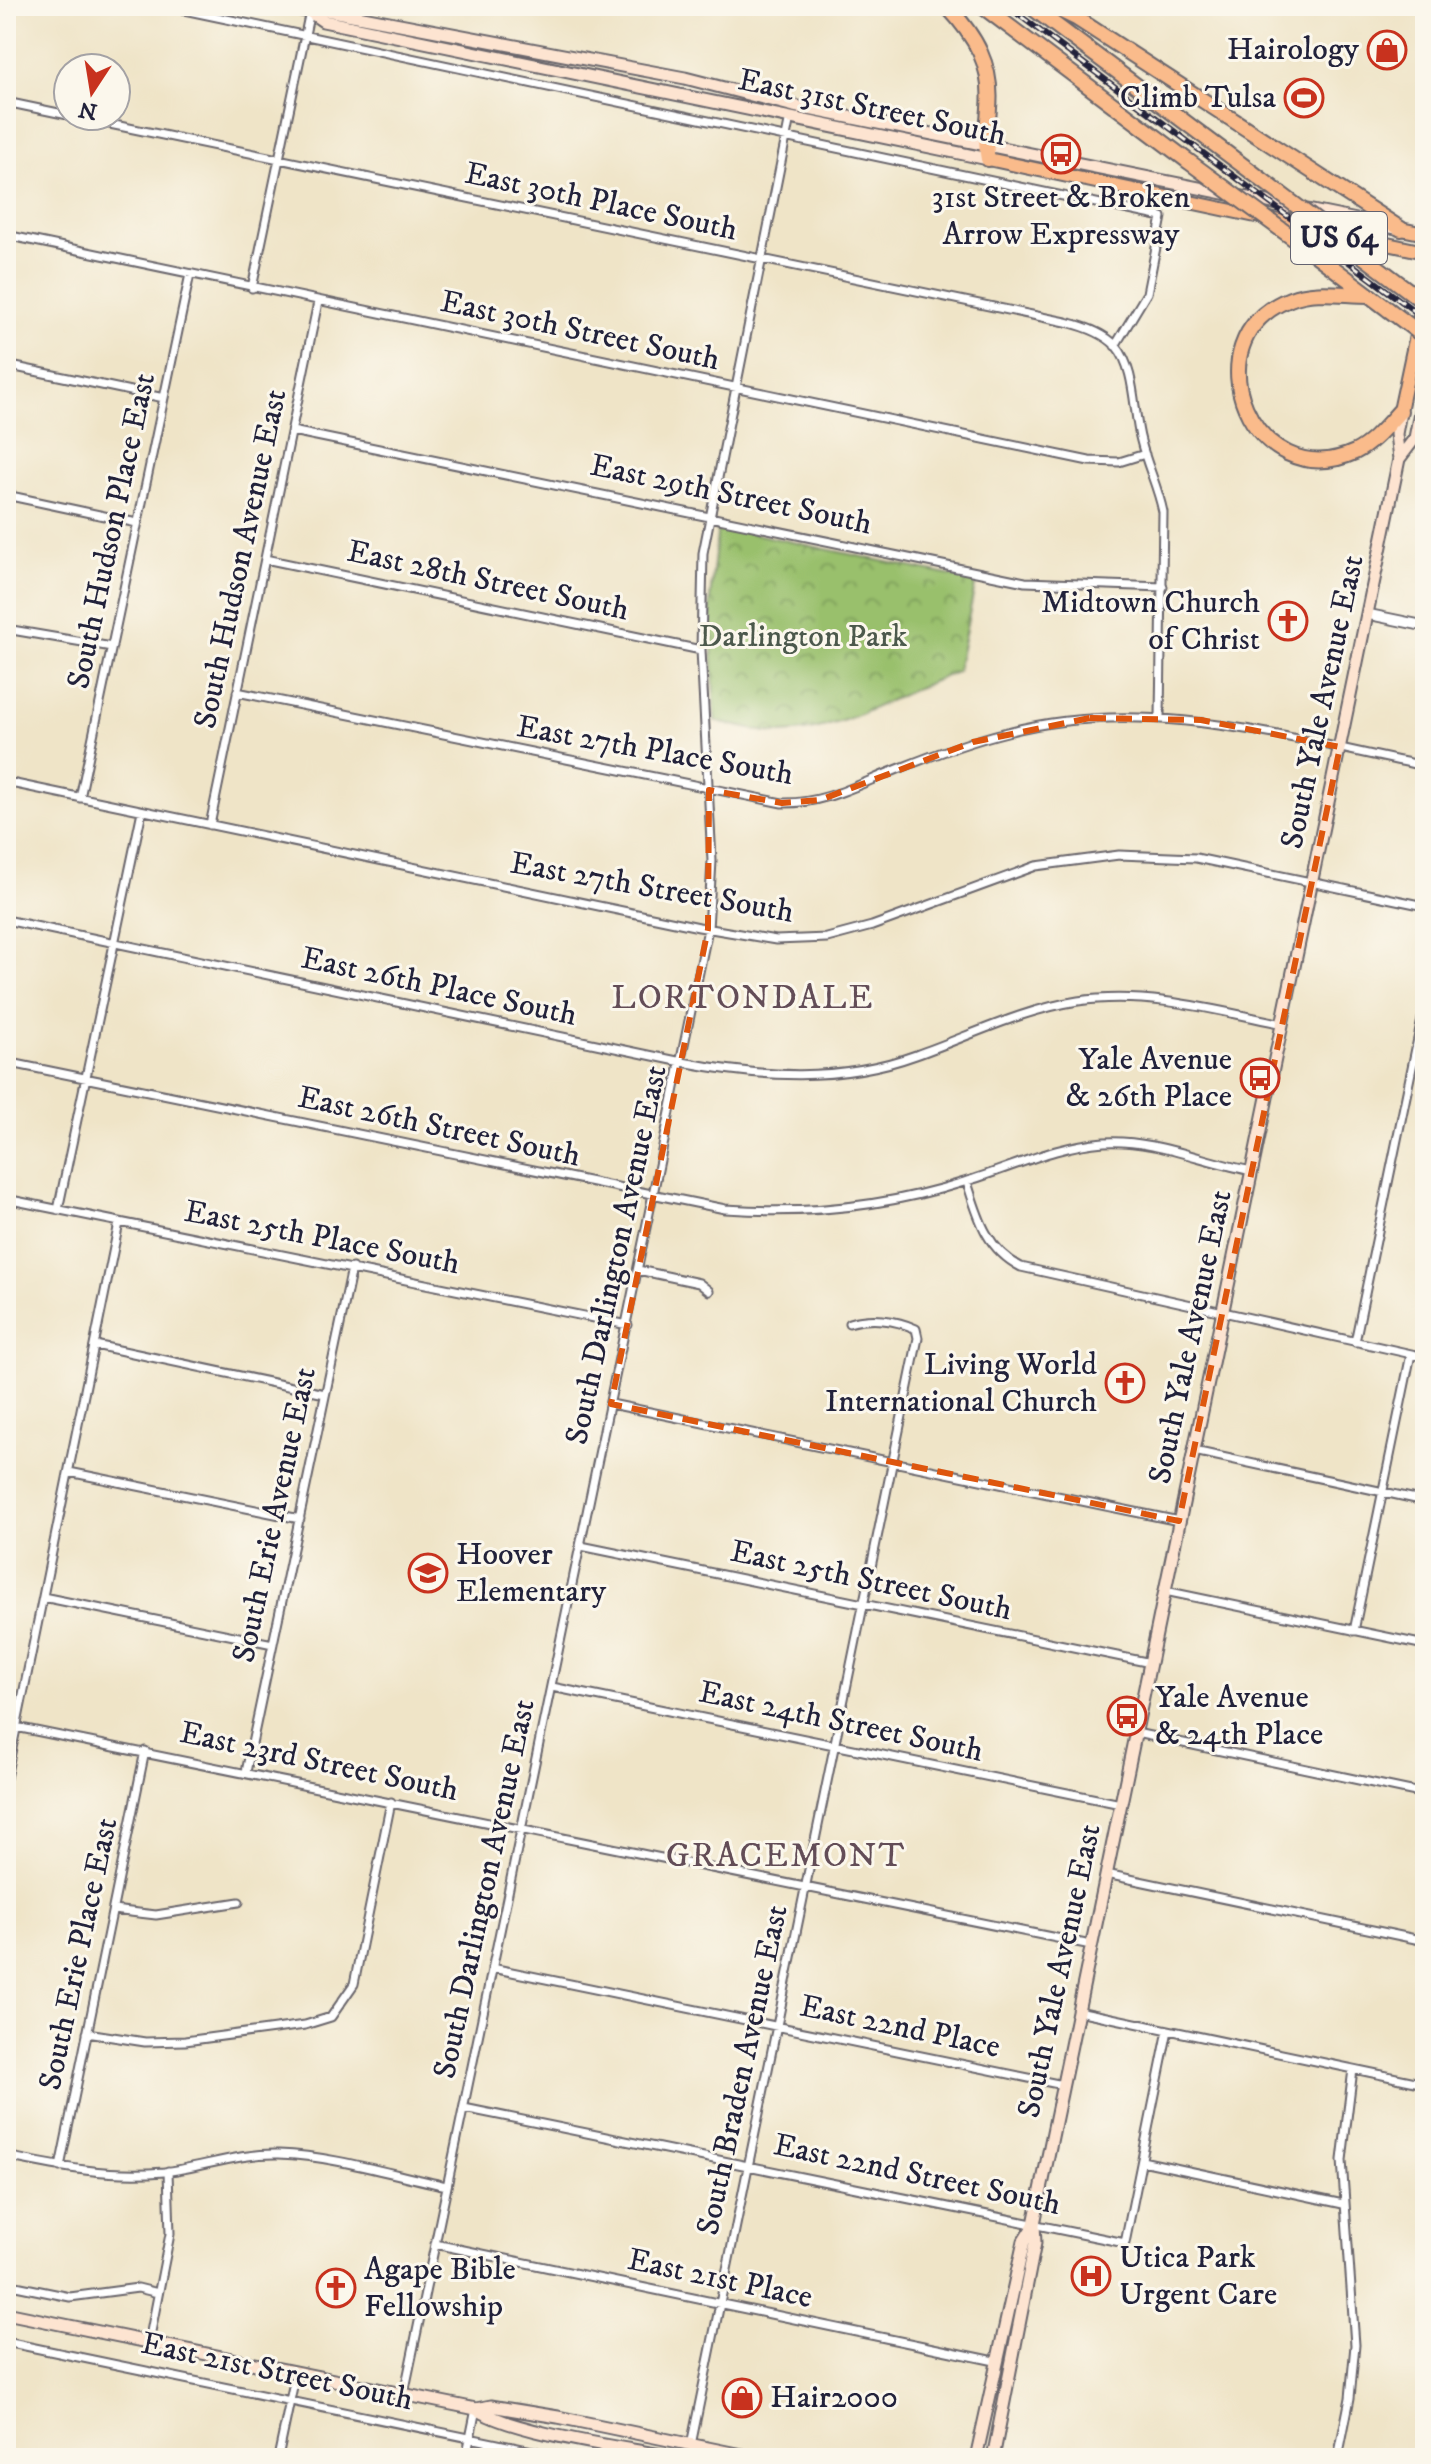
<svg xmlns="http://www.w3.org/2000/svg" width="1431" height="2464" font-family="'IM FELL DW Pica',serif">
<defs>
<pattern id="park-crowns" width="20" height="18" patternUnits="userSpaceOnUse" patternTransform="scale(2)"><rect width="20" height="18" fill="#99c06c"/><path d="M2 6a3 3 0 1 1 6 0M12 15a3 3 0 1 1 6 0" fill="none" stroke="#7c9c5a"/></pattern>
</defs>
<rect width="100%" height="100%" fill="#fbf7ec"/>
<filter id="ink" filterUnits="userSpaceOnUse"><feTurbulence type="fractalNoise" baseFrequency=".0125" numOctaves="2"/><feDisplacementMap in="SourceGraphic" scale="16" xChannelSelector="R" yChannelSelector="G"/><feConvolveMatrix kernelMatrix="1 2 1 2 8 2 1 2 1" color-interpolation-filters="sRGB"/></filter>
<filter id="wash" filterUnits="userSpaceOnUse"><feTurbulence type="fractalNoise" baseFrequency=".006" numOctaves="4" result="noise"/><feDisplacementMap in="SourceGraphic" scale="32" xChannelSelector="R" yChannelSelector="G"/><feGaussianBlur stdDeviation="1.8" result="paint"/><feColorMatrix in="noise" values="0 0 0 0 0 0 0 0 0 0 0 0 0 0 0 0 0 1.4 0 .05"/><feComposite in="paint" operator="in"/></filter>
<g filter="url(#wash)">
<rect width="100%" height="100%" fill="#efe4c7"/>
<!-- park -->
<path fill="url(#park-crowns)" stroke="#5e7154" stroke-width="2" d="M 718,526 L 976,581 L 957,672 C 900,691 844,732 782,733 C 760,733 736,725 715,721 L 710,599 Z"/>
</g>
<g filter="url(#ink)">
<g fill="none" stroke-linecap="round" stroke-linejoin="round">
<!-- minor casing -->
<g stroke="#6a666c" stroke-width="11">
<path id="minor" d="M 165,6 L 1162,217 L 1147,293 L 1115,346
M 6,102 L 68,115
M 71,116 L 1066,322 C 1083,326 1103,332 1116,346 C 1136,369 1133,413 1141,441 C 1147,466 1158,487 1163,512 L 1160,717
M 6,235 L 1089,461 L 1119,462 L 1145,454
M 252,288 L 311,6
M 6,365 L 164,398
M 292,431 L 1025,582 L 1163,587
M 6,495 L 137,523
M 265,559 L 701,650
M 6,629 L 112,647
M 237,692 L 782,803 C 825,804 859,784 898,769 C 933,755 970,741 1007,732 C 1149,695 1286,738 1425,766
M 6,782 L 699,927 L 776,940 L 827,938 L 872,926 L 1036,866 L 1119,855 L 1196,858 L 1425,906
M 80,798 L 190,274
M 210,825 L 318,302
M 6,920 L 682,1062 C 760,1077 839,1083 916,1055 C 970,1036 1021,1010 1078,1001 C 1147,991 1215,1010 1283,1024
M 6,1062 L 725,1209 C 807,1215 885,1207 964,1182 C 1012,1168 1053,1146 1104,1142 C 1154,1139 1203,1162 1252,1171
M 967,1182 C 978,1217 986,1249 1021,1267 L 1425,1357
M 6,1199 L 628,1325
M 58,1210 L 142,811
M 638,1270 L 699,1283 L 709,1291
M 1355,1342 L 1425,1005
M 95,1345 L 325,1394
M 611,1404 L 1179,1521
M 1194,1451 L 1425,1501
M 69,1472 L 300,1519
M 581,1546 L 1151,1663
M 1165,1591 L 1425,1645
M 43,1597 L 273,1644
M 1354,1631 L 1411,1354
M 552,1687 L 1121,1804
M 6,1725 L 1091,1945
M 1136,1733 L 1425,1794
M 246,1772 L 352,1268
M 6,1778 L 119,1223
M 1106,1874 L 1425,1941
M 113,1910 L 156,1915 L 239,1902
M 492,1968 L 1063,2085
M 1078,2011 L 1425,2084
M 87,2033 L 145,2042 L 185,2041 L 305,2025 L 331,2017 L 354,1984 L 391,1802
M 464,2108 L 1125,2243 L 1168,2030
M 6,2156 C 60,2167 109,2177 164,2172 C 203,2167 238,2153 279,2154 C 335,2156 393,2175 447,2186
M 1142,2161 L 1343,2204
M 60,2167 L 145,1751
M 435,2244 L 995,2361
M 6,2284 L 70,2297 L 138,2288 L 158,2293
M 6,2342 L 537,2452
M 149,2342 L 170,2234 L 168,2171
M 404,2394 L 708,929 L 712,861 L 701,650 L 703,553 L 790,117
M 691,2445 L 918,1338 L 916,1329 C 895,1319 870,1317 849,1323
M 278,2458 L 296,2372
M 466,2458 L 476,2409
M 1338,2458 L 1350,2398 L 1355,2345 L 1342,2160 L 1353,2069"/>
</g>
<!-- tertiary casing -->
<g stroke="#6a666c" stroke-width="13">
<path id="tertiary" d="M 1367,614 L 1425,626"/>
</g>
<!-- secondary casing -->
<g stroke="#6a666c" stroke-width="15">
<path id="secondary" d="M 283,6 L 310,12 L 326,10 L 685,78 L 794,106 L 1396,228
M 310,12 L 323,21 L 988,159
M 1399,459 L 1415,438 L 1425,386
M 6,2313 L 476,2409 C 515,2434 628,2448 677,2458
M 476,2409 L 491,2406 L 558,2417 L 756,2458
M 976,2458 L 1024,2241 L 1034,2225
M 993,2458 L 1035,2243 L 1034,2224 L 1399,459 L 1396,434 L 1400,412"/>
</g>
<!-- primary casing -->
<g stroke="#6a666c" stroke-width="16">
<path id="primary" d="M 988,159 L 1425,252
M 1401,229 L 1425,234
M 1400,411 L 1425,293"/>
</g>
<!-- motorway casing -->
<g stroke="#6a666c" stroke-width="18">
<path id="motorway" d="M 947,6 C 975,36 993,65 989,108 C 988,126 984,141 988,159
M 982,6 L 1188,161
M 1030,6 L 1253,173
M 1051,6 L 1076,18 L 1401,229
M 1312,252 L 1389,310
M 1369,295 C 1343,295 1314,289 1290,299 C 1186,340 1254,498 1355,452 C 1373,443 1386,426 1400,411"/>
</g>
<!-- minor -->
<use href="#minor" stroke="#fff" stroke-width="7"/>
<!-- tertiary -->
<use href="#tertiary" stroke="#fff" stroke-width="9"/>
<!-- secondary -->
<use href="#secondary" stroke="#fde4d1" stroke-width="11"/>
<!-- primary -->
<use href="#primary" stroke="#fabb8b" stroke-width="12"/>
<!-- motorway -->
<use href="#motorway" stroke="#fabb8b" stroke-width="14"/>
<!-- rail casing -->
<g stroke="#22223b" stroke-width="6">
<path id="rail" d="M 1007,6 L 1425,319"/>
</g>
<!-- rail -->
<use href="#rail" stroke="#fbf7ec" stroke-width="3" stroke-dasharray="9" stroke-linecap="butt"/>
<!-- motorway-bridge casing -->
<g stroke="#6a666c" stroke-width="18" stroke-linecap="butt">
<path id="motorway-bridge" d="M 1188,161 L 1312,252
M 1253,173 L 1425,303
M 1389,310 L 1425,337"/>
</g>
<!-- motorway-bridge -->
<use href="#motorway-bridge" stroke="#fabb8b" stroke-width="14"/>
</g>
</g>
<!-- marked area -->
<path fill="none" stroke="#de560e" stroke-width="6" stroke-dasharray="16 10" stroke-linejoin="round" d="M 1090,718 L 1201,720 L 1340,747 L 1179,1521 L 611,1404 L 708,929 L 709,790 L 782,803 L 820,800 L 973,742 Z"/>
<!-- icons -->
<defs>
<g id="shop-ring" transform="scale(2)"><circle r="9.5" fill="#fbf7ec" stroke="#c8321e" stroke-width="1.5"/><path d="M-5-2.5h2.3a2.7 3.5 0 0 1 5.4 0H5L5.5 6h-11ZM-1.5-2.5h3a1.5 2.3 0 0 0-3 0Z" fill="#c8321e"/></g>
<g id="stadium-ring" transform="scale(2)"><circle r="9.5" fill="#fbf7ec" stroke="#c8321e" stroke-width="1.5"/><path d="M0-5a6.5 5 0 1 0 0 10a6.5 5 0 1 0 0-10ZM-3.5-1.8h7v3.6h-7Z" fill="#c8321e"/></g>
<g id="bus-ring" transform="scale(2)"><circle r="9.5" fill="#fbf7ec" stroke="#c8321e" stroke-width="1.5"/><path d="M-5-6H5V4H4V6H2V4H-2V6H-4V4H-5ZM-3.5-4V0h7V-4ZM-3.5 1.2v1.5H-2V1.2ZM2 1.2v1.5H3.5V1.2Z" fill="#c8321e"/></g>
<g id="church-ring" transform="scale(2)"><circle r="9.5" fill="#fbf7ec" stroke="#c8321e" stroke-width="1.5"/><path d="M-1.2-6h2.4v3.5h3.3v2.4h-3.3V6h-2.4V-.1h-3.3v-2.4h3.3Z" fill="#c8321e"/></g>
<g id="school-ring" transform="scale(2)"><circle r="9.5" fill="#fbf7ec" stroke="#c8321e" stroke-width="1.5"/><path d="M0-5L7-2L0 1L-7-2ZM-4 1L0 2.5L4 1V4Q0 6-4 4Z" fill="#c8321e"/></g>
<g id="hospital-ring" transform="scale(2)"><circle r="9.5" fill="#fbf7ec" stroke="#c8321e" stroke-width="1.5"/><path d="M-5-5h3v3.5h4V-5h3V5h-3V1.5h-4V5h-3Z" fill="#c8321e"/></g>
</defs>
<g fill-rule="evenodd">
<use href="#shop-ring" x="1387" y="50"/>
<use href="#stadium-ring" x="1304" y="98"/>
<use href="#bus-ring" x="1061" y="154"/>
<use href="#church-ring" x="1288" y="621"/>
<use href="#bus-ring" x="1260" y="1078"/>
<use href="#church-ring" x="1125" y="1383"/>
<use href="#school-ring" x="428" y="1573"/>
<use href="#bus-ring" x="1127" y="1716"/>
<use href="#hospital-ring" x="1091" y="2276"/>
<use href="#church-ring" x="336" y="2288"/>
<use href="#shop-ring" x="742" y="2398"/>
</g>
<g text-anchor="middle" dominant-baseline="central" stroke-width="6" stroke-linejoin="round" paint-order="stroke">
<!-- shield labels -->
<rect fill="#fbf7ec" stroke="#636270" stroke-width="2" x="1291" y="212" width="96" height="52" rx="6"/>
<g font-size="30" font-weight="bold" fill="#22223b">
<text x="1339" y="238">US 64</text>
</g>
<!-- poi labels -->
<g font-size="32" fill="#22223b" stroke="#fbf7ec" text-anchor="end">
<text x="1359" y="50">Hairology</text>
<text x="1276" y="98">Climb Tulsa</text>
<text x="1061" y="198" text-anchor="middle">31st Street &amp; Broken<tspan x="1061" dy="37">Arrow Expressway</tspan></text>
<text x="1260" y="603">Midtown Church<tspan x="1260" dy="37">of Christ</tspan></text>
<text x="1232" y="1060">Yale Avenue<tspan x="1232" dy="37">&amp; 26th Place</tspan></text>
<text x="1097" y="1365">Living World<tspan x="1097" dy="37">International Church</tspan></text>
<text x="456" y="1555" text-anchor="start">Hoover<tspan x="456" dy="37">Elementary</tspan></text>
<text x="1155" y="1698" text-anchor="start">Yale Avenue<tspan x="1155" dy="37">&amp; 24th Place</tspan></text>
<text x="1119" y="2258" text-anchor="start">Utica Park<tspan x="1119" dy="37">Urgent Care</tspan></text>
<text x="364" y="2270" text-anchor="start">Agape Bible<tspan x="364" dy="37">Fellowship</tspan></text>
<text x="770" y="2398" text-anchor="start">Hair2000</text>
</g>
<!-- street labels -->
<g font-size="32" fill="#22223b" stroke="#fbf7ec">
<text transform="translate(872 108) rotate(12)">East 31st Street South</text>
<text transform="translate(601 202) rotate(12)">East 30th Place South</text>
<text transform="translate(580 331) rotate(12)">East 30th Street South</text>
<text transform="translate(731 495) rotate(12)">East 29th Street South</text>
<text transform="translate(112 531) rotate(-78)">South Hudson Place East</text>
<text transform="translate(241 559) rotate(-78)">South Hudson Avenue East</text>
<text transform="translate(488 581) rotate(12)">East 28th Street South</text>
<text transform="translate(1323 702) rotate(-78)">South Yale Avenue East</text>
<text transform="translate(655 751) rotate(10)">East 27th Place South</text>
<text transform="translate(652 888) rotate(10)">East 27th Street South</text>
<text transform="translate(439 987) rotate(12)">East 26th Place South</text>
<text transform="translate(439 1127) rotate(12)">East 26th Street South</text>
<text transform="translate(322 1238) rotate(11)">East 25th Place South</text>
<text transform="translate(617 1255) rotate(-78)">South Darlington Avenue East</text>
<text transform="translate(1191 1337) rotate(-78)">South Yale Avenue East</text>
<text transform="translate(275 1515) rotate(-78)">South Erie Avenue East</text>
<text transform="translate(871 1581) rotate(12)">East 25th Street South</text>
<text transform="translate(841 1722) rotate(12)">East 24th Street South</text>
<text transform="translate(319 1762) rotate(12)">East 23rd Street South</text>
<text transform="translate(485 1889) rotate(-78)">South Darlington Avenue East</text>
<text transform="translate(79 1954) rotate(-78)">South Erie Place East</text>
<text transform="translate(1060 1971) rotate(-78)">South Yale Avenue East</text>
<text transform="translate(900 2027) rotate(12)">East 22nd Place</text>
<text transform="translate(743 2070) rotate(-78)">South Braden Avenue East</text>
<text transform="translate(917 2175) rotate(12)">East 22nd Street South</text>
<text transform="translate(720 2279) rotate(12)">East 21st Place</text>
<text transform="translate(277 2372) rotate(12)">East 21st Street South</text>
</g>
<!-- park labels -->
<g font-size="32" fill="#4c594c" stroke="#fbf7ec">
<text x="803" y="637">Darlington Park</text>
</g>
<!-- neighbourhood labels -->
<g font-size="34" letter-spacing="2" fill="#634d57" stroke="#fbf7ec">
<text x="743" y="998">LORTONDALE</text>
<text x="786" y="1856">GRACEMONT</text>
</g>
</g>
<!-- margin -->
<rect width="1431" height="2464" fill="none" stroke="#fbf7ec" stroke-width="32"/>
<!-- north arrow -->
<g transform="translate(92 92) rotate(192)"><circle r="38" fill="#fbf7ec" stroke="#a4a2a5" stroke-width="2"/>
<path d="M0-6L14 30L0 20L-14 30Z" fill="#c8321e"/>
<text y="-12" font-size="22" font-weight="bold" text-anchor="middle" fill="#22223b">N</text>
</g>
</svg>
